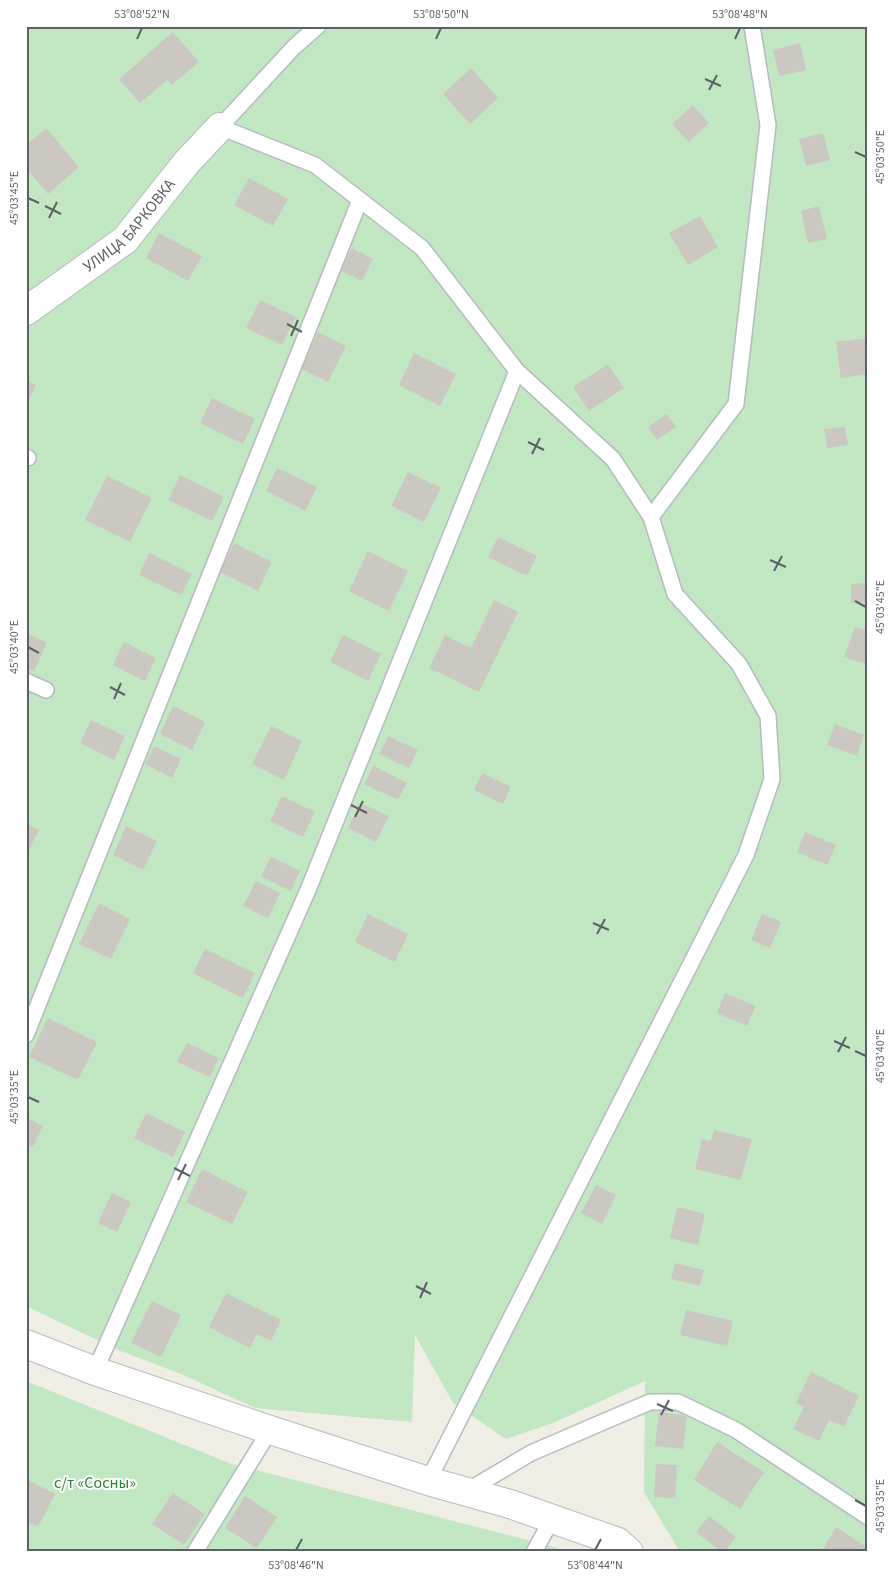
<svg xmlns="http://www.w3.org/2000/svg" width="894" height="1578" font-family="'Source Sans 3',sans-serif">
<rect width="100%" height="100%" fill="#f0eee5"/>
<!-- green -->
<path fill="#c1e8c2" d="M 26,26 L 868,26 L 868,1552 L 680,1552 L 644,1492 L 645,1381 L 553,1423 L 506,1439 L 453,1403 L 415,1335 L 412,1422 L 255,1408 L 181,1374 L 118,1350 L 26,1306 Z
M 26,1381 L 229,1463 L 558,1548 L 563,1552 L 26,1552 Z"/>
<!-- building -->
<path fill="#cbc8c2" d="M 173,32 L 199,62 L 172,85 L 167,80 L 140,103 L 119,79 Z
M 800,43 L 806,70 L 779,76 L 773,50 Z
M 471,68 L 498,98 L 470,124 L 443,94 Z
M 693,105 L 709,123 L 689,142 L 672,124 Z
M 46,128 L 79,167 L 48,194 L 26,168 L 26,145 Z
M 823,133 L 830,160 L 806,166 L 799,139 Z
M 249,178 L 288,199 L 273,226 L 234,205 Z
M 819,206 L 827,239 L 808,243 L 801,211 Z
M 700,216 L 718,247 L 688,265 L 669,233 Z
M 159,233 L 202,256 L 188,281 L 146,258 Z
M 352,248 L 373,259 L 362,281 L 341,271 Z
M 260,300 L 296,317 L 282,345 L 246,328 Z
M 318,332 L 346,346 L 328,382 L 301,369 Z
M 868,338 L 868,374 L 841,378 L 836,342 Z
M 414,353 L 456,374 L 440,406 L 399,385 Z
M 608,364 L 624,388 L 589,411 L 573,387 Z
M 26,380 L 36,385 L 26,406 Z
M 212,398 L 255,419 L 243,444 L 200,423 Z
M 667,414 L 676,427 L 657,440 L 648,427 Z
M 845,427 L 848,445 L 827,448 L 824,429 Z
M 277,468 L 317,487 L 305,511 L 266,491 Z
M 408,472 L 441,488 L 424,522 L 391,506 Z
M 180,475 L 224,497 L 212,521 L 168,500 Z
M 107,476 L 152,498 L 130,542 L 85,520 Z
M 498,537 L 537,556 L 527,576 L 488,557 Z
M 234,543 L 272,562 L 258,591 L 220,572 Z
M 368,551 L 408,571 L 389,611 L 349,591 Z
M 149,553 L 192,574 L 181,595 L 139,575 Z
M 868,583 L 868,602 L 851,603 L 851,584 Z
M 494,600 L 518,612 L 479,692 L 429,668 L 445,635 L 471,648 Z
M 855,627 L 868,631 L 868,665 L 844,657 Z
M 26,633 L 47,643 L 34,671 L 26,668 Z
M 343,635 L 381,654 L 368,681 L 330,662 Z
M 124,642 L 156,658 L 145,681 L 113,665 Z
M 173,706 L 205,722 L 192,750 L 160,734 Z
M 91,720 L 125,736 L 114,760 L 80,743 Z
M 835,724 L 864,735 L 857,756 L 827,745 Z
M 271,726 L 302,741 L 284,780 L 252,764 Z
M 388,736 L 418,750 L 409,768 L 379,754 Z
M 154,746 L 181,759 L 172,778 L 145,764 Z
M 373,766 L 407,783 L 398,800 L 364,784 Z
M 482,773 L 511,787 L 503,804 L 474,790 Z
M 282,796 L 315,812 L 303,837 L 270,821 Z
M 360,803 L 389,816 L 376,842 L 348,828 Z
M 26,824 L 39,830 L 26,856 Z
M 126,826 L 157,841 L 143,870 L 113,855 Z
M 805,832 L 836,845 L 827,865 L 797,852 Z
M 271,857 L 300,871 L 291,891 L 261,876 Z
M 256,881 L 280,893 L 268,918 L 243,906 Z
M 99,903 L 130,919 L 111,959 L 79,944 Z
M 368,914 L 408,934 L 395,962 L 355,942 Z
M 762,914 L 781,922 L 770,948 L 751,940 Z
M 205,949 L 255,973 L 243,998 L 193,973 Z
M 725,993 L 756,1006 L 747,1026 L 717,1013 Z
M 48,1018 L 97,1042 L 78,1080 L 29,1057 Z
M 187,1043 L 219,1058 L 210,1077 L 177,1062 Z
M 146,1113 L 185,1132 L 173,1157 L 134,1138 Z
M 26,1117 L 43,1126 L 33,1147 L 26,1144 Z
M 714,1130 L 752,1139 L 741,1180 L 695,1169 L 702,1139 L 711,1141 Z
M 202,1169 L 248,1192 L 232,1224 L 186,1202 Z
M 596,1185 L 616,1195 L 602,1224 L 581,1213 Z
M 112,1193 L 131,1202 L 117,1232 L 98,1223 Z
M 677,1207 L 705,1214 L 698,1245 L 670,1238 Z
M 675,1263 L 704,1270 L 700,1286 L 671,1279 Z
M 226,1293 L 281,1320 L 271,1341 L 257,1334 L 250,1348 L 209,1327 Z
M 152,1301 L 181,1315 L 161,1357 L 131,1343 Z
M 686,1310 L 733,1321 L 727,1346 L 680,1335 Z
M 811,1372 L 859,1396 L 844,1427 L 829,1420 L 819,1441 L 793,1429 L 804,1407 L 796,1403 Z
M 659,1412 L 687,1416 L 683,1449 L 655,1446 Z
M 717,1442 L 764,1472 L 740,1509 L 694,1480 Z
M 656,1464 L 677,1465 L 675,1498 L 654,1497 Z
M 26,1479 L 55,1494 L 38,1527 L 26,1521 Z
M 173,1493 L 205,1514 L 184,1545 L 152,1524 Z
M 245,1496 L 277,1517 L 257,1548 L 225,1528 Z
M 709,1516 L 736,1537 L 725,1552 L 722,1552 L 696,1532 Z
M 836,1527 L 868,1548 L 868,1552 L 827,1552 L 823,1549 Z"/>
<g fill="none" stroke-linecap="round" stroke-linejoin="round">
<!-- service casing -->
<g stroke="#b7bbbf" stroke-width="18">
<path id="service" d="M 318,26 L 294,47 L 220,127 L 315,165 L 422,248 L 517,371 L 613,459 L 651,517 L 675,594 L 739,664 L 768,716 L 772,779 L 746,855 L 428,1481
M 26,457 L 28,458
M 651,517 L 736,404 L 768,125 L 752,26
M 26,681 L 46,690
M 26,1035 L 360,200
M 95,1371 L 308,890 L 517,371
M 467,1491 L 531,1453 L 617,1416 L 650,1402 L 678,1402 L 736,1430 L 868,1517
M 195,1552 L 270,1430
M 534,1552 L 552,1519"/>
</g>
<!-- minor casing -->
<g stroke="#b7bbbf" stroke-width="30">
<g id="minor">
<path id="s1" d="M 26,311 L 125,240 L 187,162 L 220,127"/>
</g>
</g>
<!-- secondary casing -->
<g stroke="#b8bcc1" stroke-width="30">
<path id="secondary" d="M 26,1344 L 95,1371 L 270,1430 L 428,1481 L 510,1504 L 618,1542 L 629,1552"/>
</g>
<!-- service -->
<use href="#service" stroke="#fff" stroke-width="15"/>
<!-- minor -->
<use href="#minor" stroke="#fff" stroke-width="28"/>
<!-- secondary -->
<use href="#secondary" stroke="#fff" stroke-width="28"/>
</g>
<!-- ticks -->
<path fill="none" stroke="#5d6166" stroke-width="2" d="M 137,39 L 142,28M 436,39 L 441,28M 735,39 L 740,28M 705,79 L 721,86M 709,90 L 717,75M 855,152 L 866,157M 28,198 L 39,203M 45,206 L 61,214M 49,218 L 57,202M 287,324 L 302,332M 291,336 L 298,320M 528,442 L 544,450M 532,454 L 540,438M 770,560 L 786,567M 774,571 L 782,556M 855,601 L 866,607M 28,647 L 39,653M 110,687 L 125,695M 114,699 L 121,683M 351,805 L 367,813M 355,817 L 363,801M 593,923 L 609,930M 597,934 L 605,919M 834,1041 L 850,1048M 855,1051 L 866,1056M 838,1052 L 846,1037M 28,1097 L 39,1102M 174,1168 L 190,1176M 178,1180 L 186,1164M 416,1286 L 431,1294M 420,1298 L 427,1282M 657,1404 L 673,1411M 661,1415 L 669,1400M 855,1500 L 866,1506M 296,1550 L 302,1539M 595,1550 L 601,1539"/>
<g text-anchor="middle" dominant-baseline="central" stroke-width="4" stroke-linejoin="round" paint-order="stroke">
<!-- street labels -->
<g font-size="16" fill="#5d6166" stroke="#fff">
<text stroke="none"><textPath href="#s1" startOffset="135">УЛИЦА БАРКОВКА</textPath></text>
</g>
<!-- park labels -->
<g font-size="16" fill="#308236" stroke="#fff">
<text x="95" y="1483">с/т «Сосны»</text>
</g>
</g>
<!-- border -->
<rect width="894" height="1578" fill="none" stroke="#ffffff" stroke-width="55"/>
<rect x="28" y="28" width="838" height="1522" fill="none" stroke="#5d6166" stroke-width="2"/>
<g font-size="12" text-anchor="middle" fill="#5d6166">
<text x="142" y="18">53°08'52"N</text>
<text x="441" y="18">53°08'50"N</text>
<text x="740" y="18">53°08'48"N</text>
<text transform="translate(880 157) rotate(-90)" y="4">45°03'50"E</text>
<text transform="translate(14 198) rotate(-90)" y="4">45°03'45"E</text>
<text transform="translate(880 607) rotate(-90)" y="4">45°03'45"E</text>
<text transform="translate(14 647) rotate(-90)" y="4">45°03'40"E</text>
<text transform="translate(880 1056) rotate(-90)" y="4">45°03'40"E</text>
<text transform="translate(14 1097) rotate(-90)" y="4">45°03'35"E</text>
<text transform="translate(880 1506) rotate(-90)" y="4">45°03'35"E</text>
<text x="296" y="1569">53°08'46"N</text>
<text x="595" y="1569">53°08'44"N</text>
</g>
</svg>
